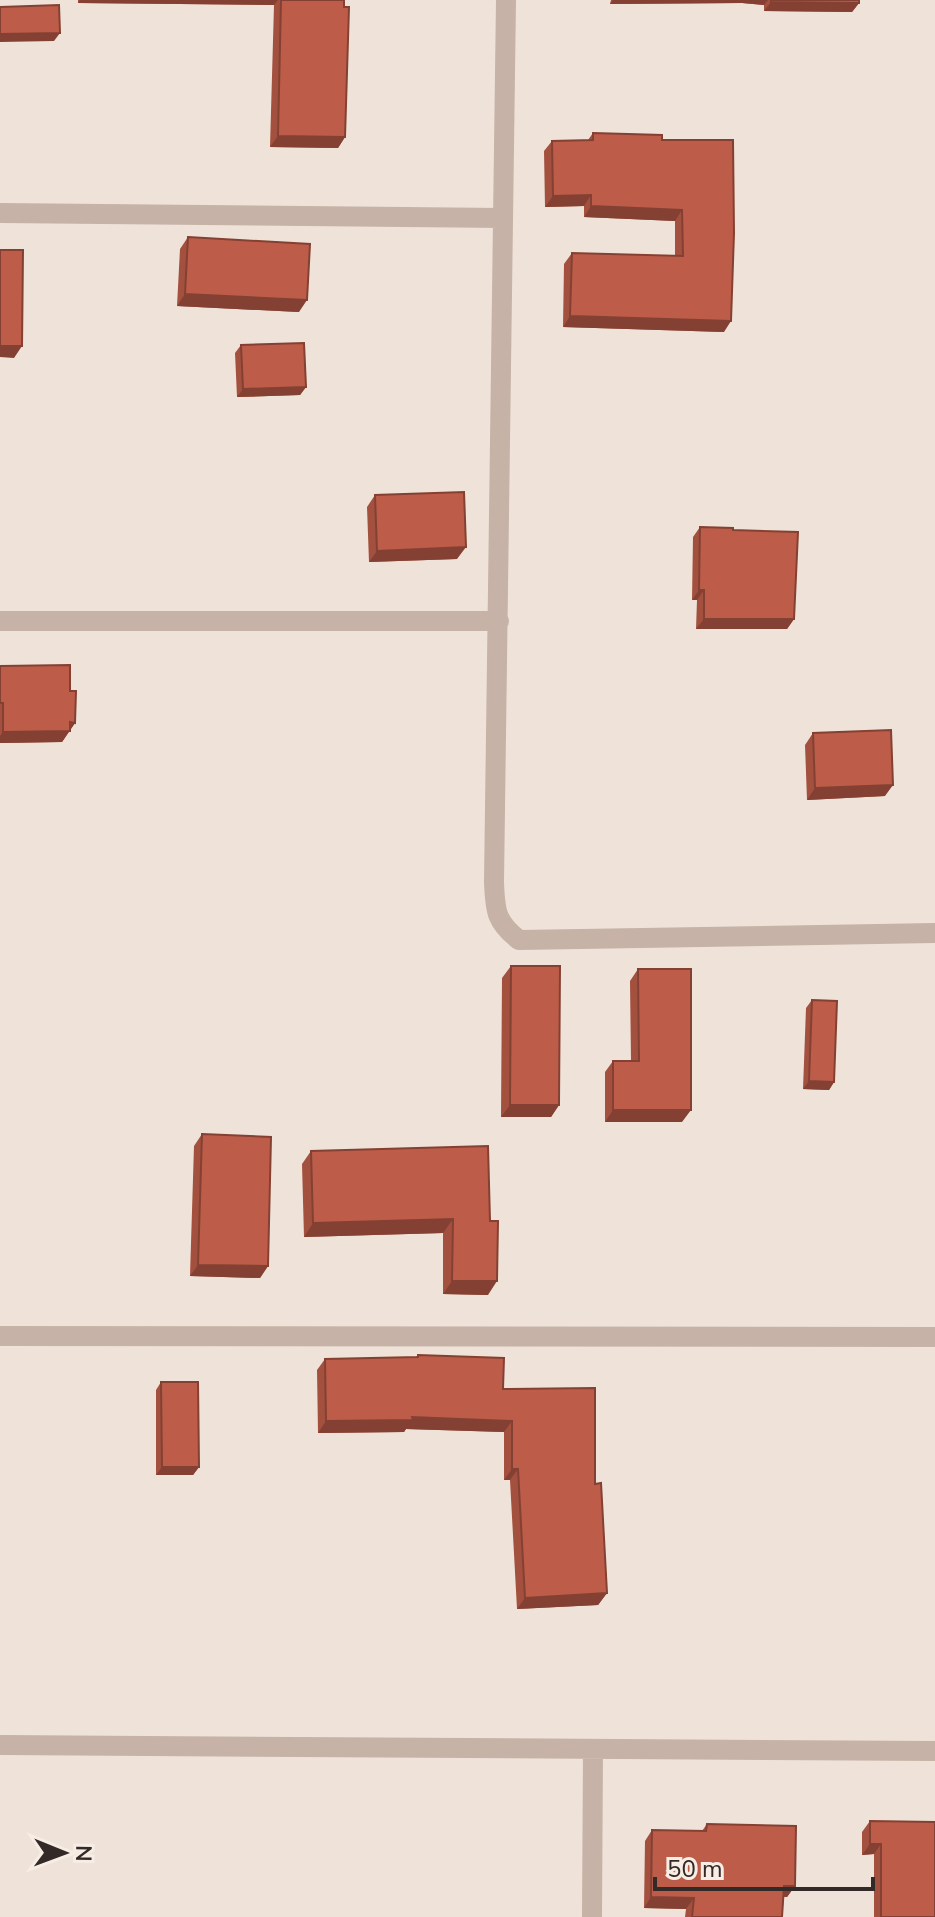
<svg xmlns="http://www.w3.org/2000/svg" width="935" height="1917" font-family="'Nunito Sans',sans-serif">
<rect width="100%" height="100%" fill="#efe3d9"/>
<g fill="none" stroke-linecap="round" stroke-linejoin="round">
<!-- minor -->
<path stroke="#c6b2a6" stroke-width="20" d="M 506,0 L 494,882 C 495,911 496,922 519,940 L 935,933
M 0,213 L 503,218
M 0,621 L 499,621
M 0,1336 L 935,1337
M 0,1745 L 935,1751
M 592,1917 L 593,1750"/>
</g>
<!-- wall -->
<path fill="#a3503f" d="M 78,0 L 344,0 L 345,137 L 338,148 L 270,147 L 274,5 L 78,3 Z
M 611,0 L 859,0 L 859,3 L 852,12 L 764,11 L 764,5 L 742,3 L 610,4 Z
M 593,133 L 662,140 L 724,332 L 563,327 L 564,264 L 572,253 L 675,256 L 675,221 L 584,217 L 584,206 L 545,207 L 544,151 L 552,141 L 588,140 Z
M 188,237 L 299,312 L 177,306 L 180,249 Z
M 241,345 L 306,387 L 300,395 L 237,397 L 235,353 Z
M 375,495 L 457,559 L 369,562 L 367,507 Z
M 700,527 L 733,530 L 794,619 L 787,629 L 696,629 L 697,600 L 692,600 L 693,537 Z
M 0,666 L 70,691 L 75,723 L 62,742 L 0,743 Z
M 813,733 L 885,796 L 807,800 L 805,745 Z
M 511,966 L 559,1105 L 551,1117 L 501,1117 L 502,978 Z
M 638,969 L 682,1122 L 605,1122 L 605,1072 L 613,1061 L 631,1061 L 630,981 Z
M 812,1000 L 834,1082 L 829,1090 L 803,1089 L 806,1008 Z
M 202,1134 L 268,1266 L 260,1278 L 190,1276 L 194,1146 Z
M 488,1146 L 488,1295 L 443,1294 L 443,1233 L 304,1237 L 302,1164 L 311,1151 Z
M 418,1355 L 503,1389 L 595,1484 L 607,1593 L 598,1605 L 517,1609 L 510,1480 L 504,1480 L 504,1432 L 406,1429 L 404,1432 L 318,1433 L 317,1370 L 325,1359 L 416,1357 Z
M 161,1382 L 199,1467 L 193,1475 L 156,1475 L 156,1390 Z
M 870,1821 L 935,1917 L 874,1917 L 874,1854 L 862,1855 L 862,1832 Z
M 707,1824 L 795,1886 L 787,1897 L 784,1897 L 782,1917 L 685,1917 L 686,1909 L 644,1908 L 645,1841 L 652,1830 L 702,1831 Z"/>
<!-- shaded-wall -->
<path fill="#844133" d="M 80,0 L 278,0 L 274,5 L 78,3 Z
M 613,0 L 768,0 L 764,5 L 742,3 L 610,4 Z
M 771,2 L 859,3 L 852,12 L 764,11 Z
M 60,33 L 54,41 L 0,42 L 0,34 Z
M 278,136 L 345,137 L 338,148 L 270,147 Z
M 591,195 L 584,206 L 545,207 L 553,196 Z
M 591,206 L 682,210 L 675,221 L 584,217 Z
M 185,294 L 307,300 L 299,312 L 177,306 Z
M 570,316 L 731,321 L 724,332 L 563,327 Z
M 0,346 L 22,346 L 14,358 L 0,357 Z
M 306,387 L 300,395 L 237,397 L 243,389 Z
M 466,547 L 457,559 L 369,562 L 377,551 Z
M 699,590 L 704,590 L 697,600 L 692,600 Z
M 704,619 L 794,619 L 787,629 L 696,629 Z
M 70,722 L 75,723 L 62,742 L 0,743 L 0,736 L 3,732 Z
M 893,785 L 885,796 L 807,800 L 815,788 Z
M 809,1081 L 834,1082 L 829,1090 L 803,1089 Z
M 510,1105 L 559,1105 L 551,1117 L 501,1117 Z
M 613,1110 L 691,1110 L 682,1122 L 605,1122 Z
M 453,1219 L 443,1233 L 304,1237 L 313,1223 Z
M 198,1265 L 268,1266 L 260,1278 L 190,1276 Z
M 452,1281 L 497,1281 L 488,1295 L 443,1294 Z
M 412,1417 L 512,1421 L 504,1432 L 406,1429 L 404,1432 L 318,1433 L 326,1421 Z
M 162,1467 L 199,1467 L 193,1475 L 156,1475 Z
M 512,1469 L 518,1469 L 510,1480 L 504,1480 Z
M 607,1593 L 598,1605 L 517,1609 L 525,1598 Z
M 870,1844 L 881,1844 L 874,1854 L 862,1855 Z
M 784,1886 L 795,1886 L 787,1897 L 777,1896 Z
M 651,1897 L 694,1898 L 686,1909 L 644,1908 Z"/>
<!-- building -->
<path fill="#bd5d49" stroke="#844133" stroke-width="2" d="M 281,0 L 344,0 L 344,7 L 349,7 L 345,137 L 278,136 Z
M 771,0 L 859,0 L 859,3 L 771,2 Z
M 59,5 L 60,33 L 0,34 L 0,7 Z
M 593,133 L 662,135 L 662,140 L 733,140 L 734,233 L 731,321 L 570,316 L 572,253 L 683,256 L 682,210 L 591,206 L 591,195 L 553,196 L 552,141 L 593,140 Z
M 188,237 L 310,244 L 307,300 L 185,294 Z
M 0,250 L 23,250 L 22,346 L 0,346 Z
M 304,343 L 306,387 L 243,389 L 241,345 Z
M 464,492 L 466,547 L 377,551 L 375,495 Z
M 700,527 L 733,528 L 733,530 L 798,532 L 794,619 L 704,619 L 704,590 L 699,590 Z
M 70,665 L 70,691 L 76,691 L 75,723 L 70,722 L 70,731 L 3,732 L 3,703 L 0,703 L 0,666 Z
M 891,730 L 893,785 L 815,788 L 813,733 Z
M 511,966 L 560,966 L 559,1105 L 510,1105 Z
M 638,969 L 691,969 L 691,1110 L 613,1110 L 613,1061 L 639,1061 Z
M 812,1000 L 837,1001 L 834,1082 L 809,1081 Z
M 202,1134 L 271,1137 L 268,1266 L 198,1265 Z
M 488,1146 L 490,1221 L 498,1221 L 497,1281 L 452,1281 L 453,1219 L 313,1223 L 311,1151 Z
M 418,1355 L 504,1358 L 503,1389 L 595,1388 L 595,1484 L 601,1483 L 607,1593 L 525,1598 L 518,1469 L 512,1469 L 512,1421 L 412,1417 L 413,1420 L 326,1421 L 325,1359 L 418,1357 Z
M 161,1382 L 198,1382 L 199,1467 L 162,1467 Z
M 870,1821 L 935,1822 L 935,1917 L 881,1917 L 881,1844 L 870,1844 Z
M 707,1824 L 796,1826 L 795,1886 L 784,1886 L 782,1917 L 692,1917 L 694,1898 L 651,1897 L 652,1830 L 706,1831 Z"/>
<!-- north arrow -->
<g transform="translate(64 1853) rotate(91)" stroke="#f7ede5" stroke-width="6" paint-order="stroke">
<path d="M0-6L14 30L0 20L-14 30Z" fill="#332926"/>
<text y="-12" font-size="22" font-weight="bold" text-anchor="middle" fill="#332926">N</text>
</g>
<!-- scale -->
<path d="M655 1877v12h218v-12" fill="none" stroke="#332926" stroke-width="4"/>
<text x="667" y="1877" font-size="24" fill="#332926" stroke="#f7ede5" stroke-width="6" paint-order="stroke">50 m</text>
</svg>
